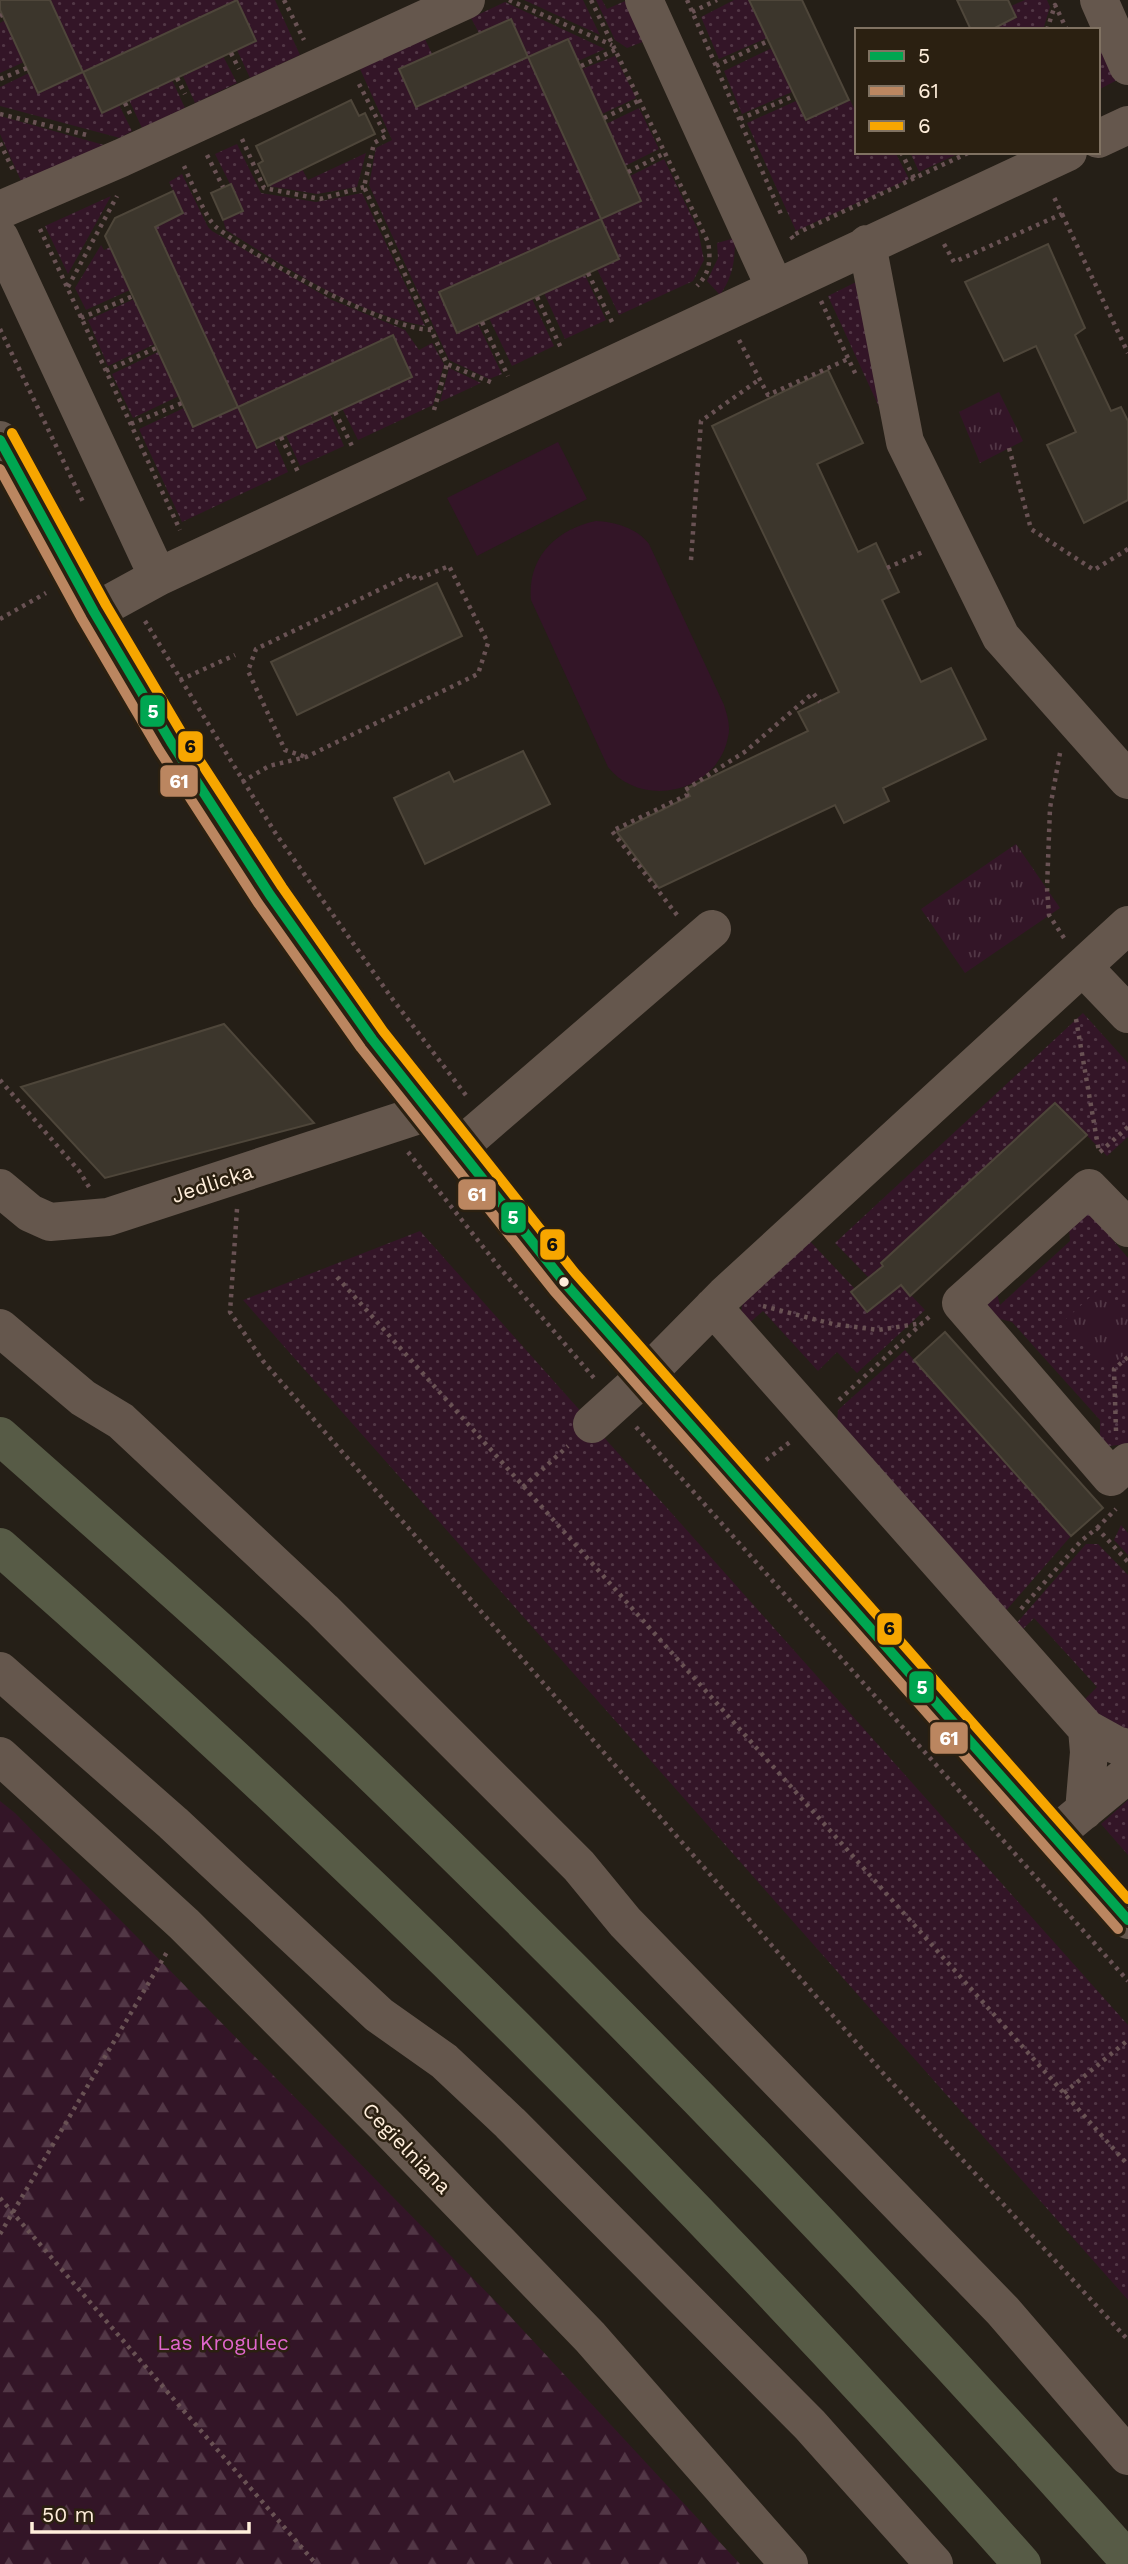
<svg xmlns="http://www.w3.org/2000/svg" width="1128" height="2564" font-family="'Work Sans',sans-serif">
<defs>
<pattern id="grass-dots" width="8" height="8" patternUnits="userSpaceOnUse" patternTransform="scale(1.75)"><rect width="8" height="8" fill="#331527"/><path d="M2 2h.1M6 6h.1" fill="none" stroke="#523746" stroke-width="1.8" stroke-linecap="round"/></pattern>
<pattern id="forest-firs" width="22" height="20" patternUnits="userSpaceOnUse" patternTransform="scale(1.75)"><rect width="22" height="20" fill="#331527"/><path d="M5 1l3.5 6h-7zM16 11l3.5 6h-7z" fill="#523746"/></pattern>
<pattern id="park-tufts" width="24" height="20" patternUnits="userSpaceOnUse" patternTransform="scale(1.75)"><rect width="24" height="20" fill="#331527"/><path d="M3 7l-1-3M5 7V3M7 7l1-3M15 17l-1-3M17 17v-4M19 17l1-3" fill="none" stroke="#523746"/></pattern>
</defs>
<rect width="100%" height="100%" fill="#251f17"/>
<!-- grass -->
<path fill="url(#grass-dots)" d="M 50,0 L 275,0 L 300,55 L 250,78 L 237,50 L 256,41 L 237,1 L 119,105 L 132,131 L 120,138 L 0,106 L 0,87 L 29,73 L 38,93 L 83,72 Z
M 524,0 L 583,0 L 600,35 Z
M 596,0 L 602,0 L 607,9 L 625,1 L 645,41 L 627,48 L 615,40 Z
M 734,0 L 749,0 L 767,38 L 719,59 L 701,17 Z
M 1025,0 L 1047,0 L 1050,7 L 1043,30 L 991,30 L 1016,17 L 1011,6 Z
M 505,2 L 605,49 L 578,61 L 568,39 L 529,57 L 641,201 L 630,176 L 664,159 L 698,230 L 704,260 L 693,281 L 619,315 L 597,269 L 619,259 L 600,219 L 439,292 L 457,333 L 478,324 L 502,374 L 489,379 L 449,360 L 369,185 L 376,148 L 392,140 L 360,69 L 424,37 L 432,54 L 399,69 L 416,107 L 528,57 L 511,19 L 479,33 L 471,18 Z
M 5,20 L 24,62 L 0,73 L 0,23 Z
M 1099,34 L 1119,79 L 1100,89 L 1098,86 Z
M 772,48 L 792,92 L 742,114 L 724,71 Z
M 223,56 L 237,83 L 195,103 L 183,76 Z
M 615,56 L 636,98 L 602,114 L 582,69 Z
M 172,80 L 185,108 L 142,128 L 129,100 Z
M 850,100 L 857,114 L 857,152 L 895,152 L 909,179 L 796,231 L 747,123 L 796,101 L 806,120 Z
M 639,108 L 659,149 L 625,166 L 606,124 Z
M 0,116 L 104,145 L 22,183 L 0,134 Z
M 237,144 L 261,193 L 316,202 L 362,193 L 425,326 C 353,313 287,268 226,230 L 223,220 L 243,210 L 215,154 Z
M 910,152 L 962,152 L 919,172 Z
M 366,153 L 357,187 L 317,194 L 268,186 L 302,169 L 308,180 Z
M 182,174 L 208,227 L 212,231 L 332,300 L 405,330 L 419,350 L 432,343 L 444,364 L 433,405 L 358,440 L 342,408 L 392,335 L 238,407 L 256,447 L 274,440 L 288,472 L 182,522 L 139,429 L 184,408 L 193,427 L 237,407 L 121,270 L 130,290 L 86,310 L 75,288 L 101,245 L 104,250 L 183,213 L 169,182 Z
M 111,196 L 68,274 L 45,226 Z
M 735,238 C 735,261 733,276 720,295 L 707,281 L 718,258 L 717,243 Z
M 585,275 L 606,320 L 565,339 L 544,293 Z
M 856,282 L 891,433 L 828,296 Z
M 134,299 L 155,344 L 108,366 L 88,320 Z
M 532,299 L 554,346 L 512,366 L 489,318 Z
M 158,352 L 179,396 L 133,418 L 112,374 Z
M 449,368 L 481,383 L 440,402 Z
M 330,414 L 344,446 L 300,466 L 286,435 Z
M 1083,1013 L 1128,1063 L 1128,1137 L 1107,1156 L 1055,1103 L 881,1263 L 925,1310 L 857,1373 L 837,1352 L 818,1371 L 763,1311 L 748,1324 L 741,1316 L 742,1305 L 806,1237 L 855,1289 L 851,1292 L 867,1312 L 885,1298 L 869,1278 L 835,1243 Z
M 1090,1205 L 1097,1221 L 1128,1258 L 1128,1444 L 1100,1447 L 1100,1420 L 1012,1322 L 988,1316 L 985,1291 L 994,1282 L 1000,1305 L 1070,1241 L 1068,1214 Z
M 420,1231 L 1128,2025 L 1128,2300 L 243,1300 Z
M 905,1350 L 1071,1536 L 1003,1614 L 837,1423 L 838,1410 Z
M 1121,1525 L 1128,1533 L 1128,1555 L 1114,1540 Z
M 1086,1544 L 1098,1544 L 1128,1575 L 1128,1737 L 1082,1702 L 1097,1687 L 1034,1618 L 1020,1632 L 1014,1626 Z
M 1128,1800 L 1128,1855 L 1101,1824 Z"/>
<!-- forest -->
<path fill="url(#forest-firs)" d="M 0,1801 L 15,1813 L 509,2315 L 740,2564 L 0,2564 Z"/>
<!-- park -->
<path fill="url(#park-tufts)" d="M 999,392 L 1023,441 L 980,463 L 959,412 Z
M 1016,844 L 1060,908 L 965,973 L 921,909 Z
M 1101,1287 L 1128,1318 L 1128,1351 L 1108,1369 L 1065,1320 Z"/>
<!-- pitch -->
<path fill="#331527" d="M 558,442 L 587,499 L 477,556 L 447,498 Z
M 596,521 C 615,522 637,528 649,544 L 724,705 C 727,715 731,726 728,737 C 718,792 642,810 608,767 L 531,600 C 527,558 556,529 596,521 Z"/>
<!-- building -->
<path fill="#3c362c" stroke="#4e463a" stroke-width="2" d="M 0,0 L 50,0 L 83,72 L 38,93 L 0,10 Z
M 237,0 L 256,41 L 102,113 L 83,72 Z
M 749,0 L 802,0 L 849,100 L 806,120 Z
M 957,0 L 1008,0 L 1016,17 L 991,30 L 971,30 Z
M 511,19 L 528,57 L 416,107 L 399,69 Z
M 568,39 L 641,201 L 601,219 L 528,57 Z
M 351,100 L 359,116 L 365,113 L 375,134 L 268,186 L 258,164 L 263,161 L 256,146 Z
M 231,184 L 243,211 L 223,220 L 211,193 Z
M 173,191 L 183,213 L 155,227 L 238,407 L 193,427 L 105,236 L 115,218 Z
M 601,219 L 619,259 L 457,333 L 439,292 Z
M 1048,244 L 1085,328 L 1075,335 L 1111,411 L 1121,407 L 1128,421 L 1128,500 L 1084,523 L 1047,445 L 1076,432 L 1036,346 L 1004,361 L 965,282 Z
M 393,335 L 412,377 L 257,448 L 238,407 Z
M 828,370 L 863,443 L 817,464 L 858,552 L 876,543 L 899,592 L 882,600 L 921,682 L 951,668 L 986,739 L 883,788 L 889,801 L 844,823 L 835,805 L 659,888 L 617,832 L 690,796 L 686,789 L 808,731 L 798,712 L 839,692 L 712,426 Z
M 437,583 L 462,636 L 297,715 L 271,662 Z
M 523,751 L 550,804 L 425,864 L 394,798 L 449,772 L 454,782 Z
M 224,1024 L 314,1123 L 105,1178 L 21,1087 Z
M 1055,1103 L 1087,1135 L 910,1296 L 901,1285 L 867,1312 L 851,1292 L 883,1266 L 881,1263 Z
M 945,1332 L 1103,1508 L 1071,1536 L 914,1360 Z"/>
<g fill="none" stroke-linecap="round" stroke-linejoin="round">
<!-- path -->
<path stroke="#695254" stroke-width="4.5" stroke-dasharray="3.5 5" stroke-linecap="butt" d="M 284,0 L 304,40
M 509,0 L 612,45
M 591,0 L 708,242 C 711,259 710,273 697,286
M 687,0 L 781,214
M 692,12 L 717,0
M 0,16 L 2,15
M 1047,30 L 1055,5 L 1067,30
M 231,53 L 239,69
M 581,66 L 615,50
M 716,66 L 768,41
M 177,78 L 185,94
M 0,79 L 27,68
M 359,84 L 386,136 L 374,143 L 364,187 L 447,364 L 493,383
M 125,103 L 132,118
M 0,114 L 87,135
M 604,118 L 640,100
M 740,119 L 794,96
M 242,139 L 264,188 L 320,199 L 364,187
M 0,143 L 13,170
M 901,152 L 914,178
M 207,155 L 223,187
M 184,166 C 190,179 206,219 216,227 C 253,257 386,329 431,330
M 628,172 L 665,153
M 1062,214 L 1128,353
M 40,229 L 180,530
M 793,239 L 791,236 L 970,152
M 944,244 L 954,262 L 1062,214 L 1053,195
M 588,273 L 613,324
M 68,287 L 117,196
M 537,297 L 562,350
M 821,301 L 856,375
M 81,318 L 133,296
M 482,322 L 508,376
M 0,329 L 83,502
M 739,340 L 768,395 L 848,359
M 106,371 L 156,348
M 434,410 L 447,364
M 335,412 L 353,448
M 131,424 L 182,403
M 281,437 L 299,474
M 1009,448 L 1031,529 L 1094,570 L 1128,549
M 691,560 L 701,421 L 760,379
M 887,568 L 925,551
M 0,619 L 46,593
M 145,621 L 276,834 L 391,997 L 468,1098
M 180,680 L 235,655
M 1060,753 L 1050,808 L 1047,888 L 1049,915 L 1064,938
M 242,782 L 269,766 L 306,757 L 478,674 L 488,643 L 449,566 L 416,580 L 412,574 L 256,649 L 248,671 L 285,750 L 306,757
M 677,915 L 612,831 L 687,795 L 685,790 L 746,751 L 813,693 L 820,702
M 1076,1019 L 1099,1152
M 0,1080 L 80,1172 L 89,1187
M 408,1152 L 499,1267 L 594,1378
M 1100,1152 L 1128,1127
M 237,1209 L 230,1312 L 263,1361 L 882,2072 L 1128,2340
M 337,1277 L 1128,2165
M 763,1306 L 833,1324 L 878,1330 L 923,1323
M 839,1400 L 930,1316
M 636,1427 L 1128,1981
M 1116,1431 L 1114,1369 L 1128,1357
M 766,1460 L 790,1442
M 523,1487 L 568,1446
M 1097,1528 L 1116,1509
M 1021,1609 L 1081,1541 L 1097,1528 L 1128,1562
M 1064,2093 L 1128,2040
M 0,2198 L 316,2564
M 0,2234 L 167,1952"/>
<!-- minor -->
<path stroke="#65574d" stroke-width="38" d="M 644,0 L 775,288
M 1099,0 L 1128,66
M 1098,139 L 1128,125
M 0,210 L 121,158 L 466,0
M 0,238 L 158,577
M 867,244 L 905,442 L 1001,637 L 1128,780
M 0,440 L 94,612 L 171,742 L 270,895 L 372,1039 L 564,1282 L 1128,1920
M 94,612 L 158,577 L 1068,152
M 1083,967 L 1128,1014
M 457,1149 L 712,929
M 0,1188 L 30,1213 L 50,1222 L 108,1217 L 428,1112
M 1128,1228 L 1089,1188 L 961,1303 L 1111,1477 L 1128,1462
M 713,1307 L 1087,1729 L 1116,1745 L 1128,1748
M 0,1328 L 83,1398 L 121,1421 L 323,1610 L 579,1866 L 625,1922 L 1003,2311 L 1128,2456
M 592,1424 L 646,1375 L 725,1295 L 1128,925
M 0,1671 L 173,1823 L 379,2015 L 444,2061 L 510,2123 L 810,2425 L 934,2564
M 0,1756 L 184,1924 L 387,2127 L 590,2337 L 789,2564
M 1084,1811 L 1089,1752 L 1087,1729
M 1053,1836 L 1128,1774"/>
<!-- highway -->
<path stroke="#575b46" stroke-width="38" d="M 0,1436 C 122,1544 245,1651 362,1764 C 628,2019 883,2285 1128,2560
M 0,1547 C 361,1864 703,2205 1022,2564"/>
<!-- bus-1 casing -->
<g stroke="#2b2011" stroke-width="16">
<path id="bus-1" d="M 0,440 L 94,612 L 171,742 L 270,895 L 372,1039 L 564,1282 L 1128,1920"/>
</g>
<!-- bus-2 casing -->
<g stroke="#2b2011" stroke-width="16">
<path id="bus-2" d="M 0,469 L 82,619 L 159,750 L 258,903 L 361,1048 L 554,1291 L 1118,1929"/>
</g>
<!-- bus-3 casing -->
<g stroke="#2b2011" stroke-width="16">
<path id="bus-3" d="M 12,433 L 106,605 L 183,735 L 282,887 L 383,1031 L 575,1273 L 1128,1899"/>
</g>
<!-- bus-1 -->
<use href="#bus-1" stroke="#00a651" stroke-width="10"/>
<!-- bus-2 -->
<use href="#bus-2" stroke="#bb8660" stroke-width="10"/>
<!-- bus-3 -->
<use href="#bus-3" stroke="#f7a600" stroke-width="10"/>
</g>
<!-- markers -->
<circle fill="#ffeedb" stroke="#2b2011" stroke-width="2.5" cx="564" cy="1282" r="6"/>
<g text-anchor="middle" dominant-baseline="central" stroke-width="5" stroke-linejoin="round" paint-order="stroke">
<!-- street labels -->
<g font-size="21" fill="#ffeedb" stroke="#2b2011">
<text transform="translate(212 1183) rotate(-18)">Jedlicka</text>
<text transform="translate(407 2148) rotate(46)">Cegielniana</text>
</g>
<!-- park labels -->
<g font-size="21" fill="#e066cd" stroke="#2b2011">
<text x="223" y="2342">Las Krogulec</text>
</g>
</g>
<g stroke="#2b2011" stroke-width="2.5">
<rect x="139" y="694" width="27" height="34" rx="7" fill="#00a651"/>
<rect x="177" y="730" width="27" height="33" rx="7" fill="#f7a600"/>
<rect x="159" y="764" width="40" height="34" rx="7" fill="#bb8660"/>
<rect x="457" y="1178" width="40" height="33" rx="7" fill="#bb8660"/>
<rect x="500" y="1201" width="27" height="33" rx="7" fill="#00a651"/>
<rect x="539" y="1228" width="27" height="33" rx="7" fill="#f7a600"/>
<rect x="876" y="1612" width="27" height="34" rx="7" fill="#f7a600"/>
<rect x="908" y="1670" width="27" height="34" rx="7" fill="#00a651"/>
<rect x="929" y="1721" width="40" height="34" rx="7" fill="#bb8660"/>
</g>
<g font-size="19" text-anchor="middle" font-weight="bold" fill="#fff">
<text x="153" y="718">5</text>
<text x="179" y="788">61</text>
<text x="477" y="1201">61</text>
<text x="513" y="1224">5</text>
<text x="922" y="1694">5</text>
<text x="949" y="1745">61</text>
</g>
<g font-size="19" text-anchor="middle" font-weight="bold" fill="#111">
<text x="190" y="753">6</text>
<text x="552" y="1251">6</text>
<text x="889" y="1635">6</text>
</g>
<!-- legend -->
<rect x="855" y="28" width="245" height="126" fill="#2b2011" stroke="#807262" stroke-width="2"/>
<rect x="869" y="51" width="35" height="10" fill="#00a651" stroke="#807262" stroke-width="2"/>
<text x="918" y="63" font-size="21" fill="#ffeedb">5</text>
<rect x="869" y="86" width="35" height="10" fill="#bb8660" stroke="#807262" stroke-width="2"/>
<text x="918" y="98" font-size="21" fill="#ffeedb">61</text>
<rect x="869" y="121" width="35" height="10" fill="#f7a600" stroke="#807262" stroke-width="2"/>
<text x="918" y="133" font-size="21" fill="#ffeedb">6</text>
<!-- scale -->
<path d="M32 2522v10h217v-10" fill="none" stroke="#ffeedb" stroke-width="3.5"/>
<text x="42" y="2522" font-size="21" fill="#ffeedb" stroke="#2b2011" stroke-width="5" paint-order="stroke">50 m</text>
</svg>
